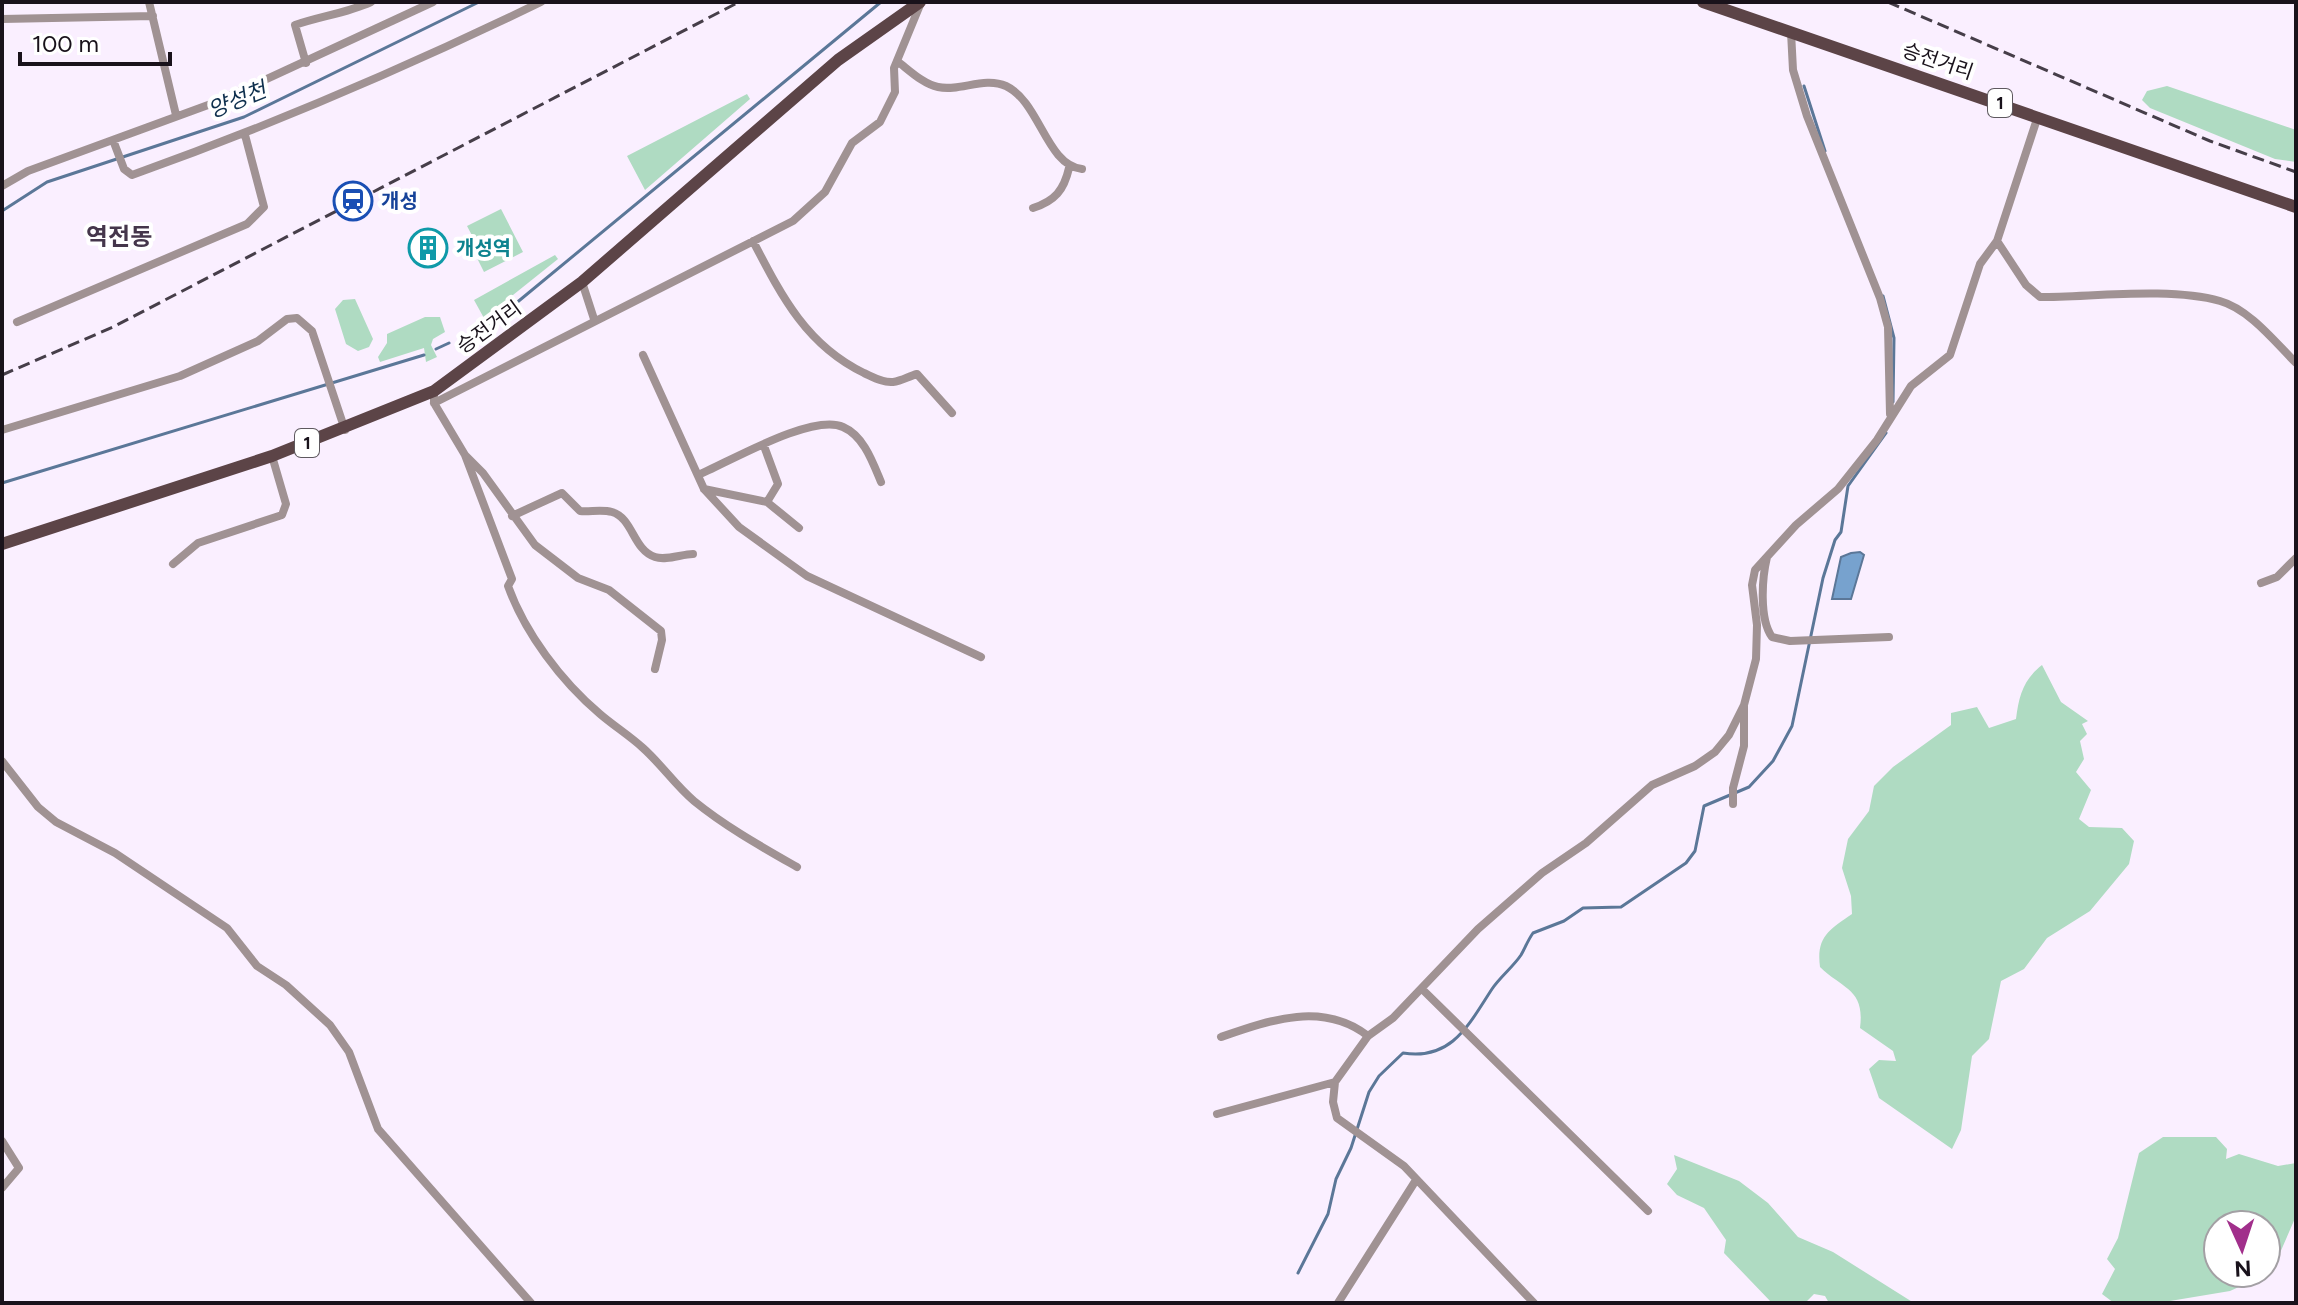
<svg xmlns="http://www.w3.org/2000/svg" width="2298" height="1305" font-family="Figtree,'Noto Sans KR',sans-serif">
<rect width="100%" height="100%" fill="#faefff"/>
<!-- green -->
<path fill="#afdbc2" d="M 2167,86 L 2296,130 L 2296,162 L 2275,159 L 2150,108 L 2142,100 L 2147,91 Z
M 747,94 L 750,99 L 645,190 L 627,156 Z
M 501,209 L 523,252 L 484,272 L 473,250 L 476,243 L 467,226 Z
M 555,255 L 558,259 L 503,303 L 510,314 L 490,329 L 474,300 Z
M 355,299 L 373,339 L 369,347 L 358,351 L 346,344 L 335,309 L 343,300 Z
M 425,317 L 440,317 L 445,332 L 433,339 L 431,345 L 437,357 L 426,362 L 424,348 L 380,362 L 378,357 L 387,343 L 387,334 Z
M 2042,665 L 2061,702 L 2088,721 L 2082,724 L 2087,734 L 2080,741 L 2084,759 L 2076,772 L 2091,790 L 2079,819 L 2089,827 L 2122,828 L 2134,841 L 2129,864 L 2090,911 L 2047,938 L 2024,969 L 2001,981 L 1989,1039 L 1972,1056 L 1961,1130 L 1952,1149 L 1879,1098 L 1869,1069 L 1879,1060 L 1896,1061 L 1893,1051 L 1860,1028 C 1865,989 1844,990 1820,967 C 1816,937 1829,930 1852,914 L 1851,896 L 1842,868 L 1848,839 L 1869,811 L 1874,786 L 1893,767 L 1951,725 L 1951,713 L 1977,707 L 1989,728 L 2016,719 C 2019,696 2023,680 2042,665 Z
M 2163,1137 L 2216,1137 L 2227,1149 L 2226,1159 L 2239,1154 L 2278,1166 L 2296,1163 L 2296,1216 L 2276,1262 L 2266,1264 L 2266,1225 L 2218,1225 L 2218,1273 L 2252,1273 L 2241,1286 L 2230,1291 L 2158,1303 L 2114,1303 L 2102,1294 L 2115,1269 L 2107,1259 L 2118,1238 L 2139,1153 Z
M 1674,1155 L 1739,1181 L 1768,1203 L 1798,1237 L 1833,1252 L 1914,1303 L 1829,1303 L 1825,1296 L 1814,1294 L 1805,1303 L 1772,1303 L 1724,1253 L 1726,1240 L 1704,1208 L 1677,1195 L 1667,1184 L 1677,1169 Z"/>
<!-- water -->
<path fill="#77a2ce" stroke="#5b7798" stroke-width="2" d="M 1851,553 L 1860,552 L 1864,555 L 1851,599 L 1832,599 L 1841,557 Z"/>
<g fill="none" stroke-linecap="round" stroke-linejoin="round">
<!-- stream -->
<path stroke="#5b7798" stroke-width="3" d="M 1804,86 L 1825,151
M 2,211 L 47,182 L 244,117 L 479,2
M 1883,296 L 1894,338 L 1893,402
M 509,309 L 881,2
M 436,349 L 449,343
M 2,483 L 424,355
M 1298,1273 L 1328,1214 L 1336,1179 L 1351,1148 L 1369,1092 L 1379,1076 L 1403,1053 C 1452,1061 1469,1024 1492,989 C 1500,977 1513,967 1521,955 C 1525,948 1528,940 1533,933 L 1564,921 L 1583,908 L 1621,907 L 1686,863 L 1695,851 L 1704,806 L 1749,787 L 1773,761 L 1792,726 L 1823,578 L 1835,540 L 1841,532 L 1848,486 L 1886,433"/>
<!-- minor -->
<path stroke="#a09293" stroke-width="8" d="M 149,2 L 176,115
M 2,19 L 153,16
M 1791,32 L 1793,70 L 1807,116 L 1880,298 L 1888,327 L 1890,414
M 897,61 C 909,70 923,84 938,87 C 960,92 984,76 1006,86 C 1040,102 1046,165 1082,169
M 306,63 L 295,25 C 321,16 347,13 371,2
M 113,140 L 124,169 L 132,175 C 272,125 407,67 541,2
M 2,186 L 28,171 L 219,101 L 433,2
M 1033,208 C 1055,201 1064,190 1069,168
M 753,241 C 781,295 806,345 864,373 C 873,377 883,383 893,382 C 902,381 909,376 917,374 L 952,413
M 1997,241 L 2026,285 L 2040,297 C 2092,297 2170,287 2220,301 C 2249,309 2275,342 2296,363
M 582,282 L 594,319
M 17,322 L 247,224 L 264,207 L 245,135
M 643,355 L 704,489 L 739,527 L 807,576 L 981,657
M 434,391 L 434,403 L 793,221 L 825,192 L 852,143 L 880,122 L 895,92 L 894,68 L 920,5
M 434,403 L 465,455 L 483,473 L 535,545 L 578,578 L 609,590 L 661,631 L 662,640 L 655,669
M 2,430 L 180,376 L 258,341 L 287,319 L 297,318 L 312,331 L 345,430
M 764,446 L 778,484 L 767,502
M 465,455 L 512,579 L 508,586 C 525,633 561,681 600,714 C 614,726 630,736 643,748 C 661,764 676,786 694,801 C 726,827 762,847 797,867
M 698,475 C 729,462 812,413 843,427 C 864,436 873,463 881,482
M 704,489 L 767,502 L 799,528
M 512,516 L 562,493 L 580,511 C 590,512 602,509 612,512 C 633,518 633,550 655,557 C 666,561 682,554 693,554
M 1767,557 C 1762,578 1759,619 1772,637 L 1790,641 L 1889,637
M 173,564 L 198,543 L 282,515 L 286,504 L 272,456
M 2261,583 L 2277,577 L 2296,558
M 2,761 L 38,807 L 56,822 L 115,853 L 227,928 L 257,966 L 286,985 L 330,1025 L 349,1052 L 378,1129 L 531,1303
M 1733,804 L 1733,788 L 1744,746 L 1744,706
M 1423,990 L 1648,1211
M 1221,1037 C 1270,1020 1323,1001 1368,1036
M 1217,1114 L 1335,1082
M 2,1141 L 19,1168 L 2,1188
M 1338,1303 L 1416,1180
M 1534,1303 L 1404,1166 L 1337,1118 L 1333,1102 L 1335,1082 L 1368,1036 L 1393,1018 L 1478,929 L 1542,873 L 1586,843 L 1652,785 L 1695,766 L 1715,752 L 1729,735 L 1744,705 L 1756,659 L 1757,625 L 1752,585 L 1755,570 L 1796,525 L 1838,489 L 1877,440 L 1911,386 L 1950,355 L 1980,264 L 1997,241 L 2038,116"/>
<!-- primary -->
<path stroke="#5c4447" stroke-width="12" d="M 1703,2 L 2296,207
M 2,544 L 272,456 L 434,391 L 582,282 L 838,60 L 920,2"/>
<!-- rail -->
<path stroke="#463e49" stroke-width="3" stroke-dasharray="12 6" stroke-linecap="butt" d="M 1888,2 L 2210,141 L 2296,172
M 2,375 L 113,327 L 739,2"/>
</g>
<!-- icons -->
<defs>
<g id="station-ring" transform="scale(2)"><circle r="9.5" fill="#fff" stroke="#1a4fb4" stroke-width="1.5"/><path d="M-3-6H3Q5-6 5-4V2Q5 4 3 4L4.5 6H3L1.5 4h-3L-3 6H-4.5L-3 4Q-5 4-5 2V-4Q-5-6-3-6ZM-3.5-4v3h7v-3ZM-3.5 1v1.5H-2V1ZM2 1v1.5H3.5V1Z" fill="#1a4fb4"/></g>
<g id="building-ring" transform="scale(2)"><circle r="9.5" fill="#fff" stroke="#0f9aa8" stroke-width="1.5"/><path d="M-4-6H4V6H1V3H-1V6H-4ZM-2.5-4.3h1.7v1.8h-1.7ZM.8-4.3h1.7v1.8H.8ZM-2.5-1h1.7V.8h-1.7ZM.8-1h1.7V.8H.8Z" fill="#0f9aa8"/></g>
</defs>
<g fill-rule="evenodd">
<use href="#station-ring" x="353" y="201"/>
<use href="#building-ring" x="428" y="248"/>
</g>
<g text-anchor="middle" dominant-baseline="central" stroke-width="8" stroke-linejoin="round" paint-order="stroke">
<!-- shield labels -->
<g fill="#fff" stroke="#5e595f" stroke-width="2">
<rect x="1988" y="89" width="24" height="28" rx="6"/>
<rect x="295" y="429" width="24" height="28" rx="6"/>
</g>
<g font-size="18" font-weight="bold" fill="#19121b">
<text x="2000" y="103">1</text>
<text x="307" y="443">1</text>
</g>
<!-- street labels -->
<g font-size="20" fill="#19121b" stroke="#fff">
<text transform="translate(1938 61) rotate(19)">승전거리</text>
<text transform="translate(489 327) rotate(-36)">승전거리</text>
</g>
<!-- transit labels -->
<g font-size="20" font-weight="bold" fill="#164399" stroke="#fff" text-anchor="start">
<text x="381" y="201">개성</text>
</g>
<!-- culture labels -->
<g font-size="20" font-weight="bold" fill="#0d838f" stroke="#fff" text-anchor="start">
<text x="456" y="248">개성역</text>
</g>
<!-- water labels -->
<g font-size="22" font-style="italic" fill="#0e2f4d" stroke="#fff">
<text transform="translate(237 100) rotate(-22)">양성천</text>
</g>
<!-- quarter labels -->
<g font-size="24" font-weight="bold" fill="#45364b" stroke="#fff">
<text x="119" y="236">역전동</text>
</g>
</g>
<!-- border -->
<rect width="2298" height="1305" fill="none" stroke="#19121b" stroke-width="8"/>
<!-- north arrow -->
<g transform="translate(2242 1249) rotate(177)"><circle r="38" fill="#ffffff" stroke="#a3a0a4" stroke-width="2"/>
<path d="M0-6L14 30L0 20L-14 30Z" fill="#a12f8b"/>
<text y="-12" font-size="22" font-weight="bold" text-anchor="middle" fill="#19121b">N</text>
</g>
<!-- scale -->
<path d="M20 52v12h150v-12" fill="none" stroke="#19121b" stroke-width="4"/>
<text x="32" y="52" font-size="24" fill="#19121b" stroke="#ffffff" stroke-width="6" paint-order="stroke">100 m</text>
</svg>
